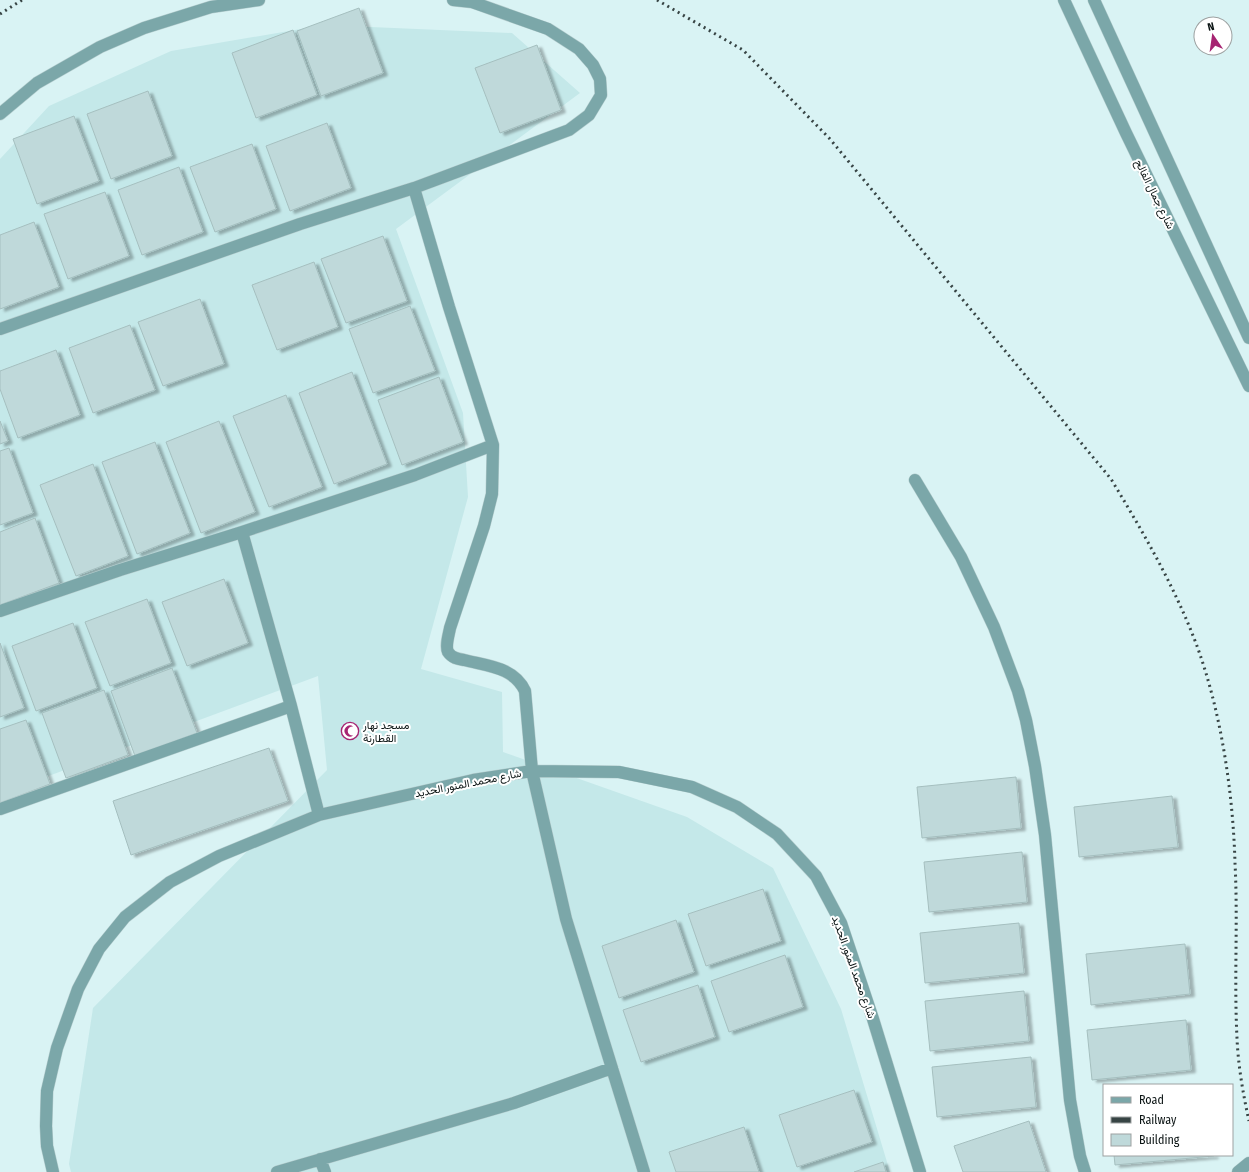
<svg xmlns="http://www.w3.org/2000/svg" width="1249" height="1172" font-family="'Fira Sans Condensed',Vazirmatn,sans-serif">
  <defs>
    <filter id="shadow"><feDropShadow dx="4.5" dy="2.5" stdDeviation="1" flood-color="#0004"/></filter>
  </defs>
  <rect width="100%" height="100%" fill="#d9f3f4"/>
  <path fill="#c4e8e9" d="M 324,25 L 512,33 L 580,93 L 396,229 L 463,413 L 468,497 L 421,669 L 502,692 L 503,752 L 687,817 L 773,868 L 841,1009 L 890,1172 L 71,1172 L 69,1164 L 93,1008 L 327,770 L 318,676 L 0,794 L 0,159 L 49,106 L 171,51 Z"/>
  <path fill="#bfd9da" stroke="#a5bfbf" filter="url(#shadow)" d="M 359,8 L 383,73 L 321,96 L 297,31 Z
    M 293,30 L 317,95 L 256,118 L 232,53 Z
    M 537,45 L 561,110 L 500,133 L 475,68 Z
    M 148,91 L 172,156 L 111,179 L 87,114 Z
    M 74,116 L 99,181 L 37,204 L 13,139 Z
    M 327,123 L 351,188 L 290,211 L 266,146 Z
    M 252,144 L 276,209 L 215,232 L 190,167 Z
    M 179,167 L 203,232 L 142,255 L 118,190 Z
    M 105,192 L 129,256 L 68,279 L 44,214 Z
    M 34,222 L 59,287 L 0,309 L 0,235 Z
    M 383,236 L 407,301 L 346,323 L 321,259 Z
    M 314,262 L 338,327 L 277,350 L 252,285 Z
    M 200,299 L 224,364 L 163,386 L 138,322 Z
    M 410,306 L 435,371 L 373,393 L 349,329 Z
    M 130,325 L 155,390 L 93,413 L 69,348 Z
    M 56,350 L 80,415 L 18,438 L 0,389 L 0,371 Z
    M 352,372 L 387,464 L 334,484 L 299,393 Z
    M 439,377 L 463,442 L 402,465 L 378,400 Z
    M 286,395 L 322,487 L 269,507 L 233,416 Z
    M 0,421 L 8,441 L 0,444 Z
    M 219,421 L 255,512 L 201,533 L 166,442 Z
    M 155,442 L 190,533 L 137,554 L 102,462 Z
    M 9,448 L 33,513 L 0,525 L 0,451 Z
    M 93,464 L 128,556 L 76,576 L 40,485 Z
    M 35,518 L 59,583 L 0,605 L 0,532 Z
    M 224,579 L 248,643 L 187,666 L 162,602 Z
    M 147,599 L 171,663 L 110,686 L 85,622 Z
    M 73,623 L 97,688 L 36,711 L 12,646 Z
    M 0,643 L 24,708 L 0,717 Z
    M 172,668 L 197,733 L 135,756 L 111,691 Z
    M 104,690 L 128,755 L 66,778 L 42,713 Z
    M 26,720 L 50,784 L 0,803 L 0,729 Z
    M 269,748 L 288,801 L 131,855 L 113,801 Z
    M 1016,777 L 1021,828 L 922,838 L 917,787 Z
    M 1172,796 L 1178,847 L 1079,857 L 1074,807 Z
    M 1022,852 L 1027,902 L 929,912 L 924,862 Z
    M 763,889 L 781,941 L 706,966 L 688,914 Z
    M 676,920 L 694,972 L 619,998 L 602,946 Z
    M 1019,923 L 1024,973 L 925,983 L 920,933 Z
    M 1185,944 L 1190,994 L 1091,1005 L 1086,954 Z
    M 785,955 L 803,1007 L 729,1032 L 711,981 Z
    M 698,985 L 715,1037 L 641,1062 L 623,1010 Z
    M 1024,991 L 1029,1041 L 930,1051 L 925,1001 Z
    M 1186,1020 L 1191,1070 L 1092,1080 L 1087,1030 Z
    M 1031,1057 L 1036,1107 L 937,1117 L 932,1067 Z
    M 854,1090 L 872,1142 L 797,1167 L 779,1115 Z
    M 1029,1121 L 1046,1172 L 963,1172 L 954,1146 Z
    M 744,1127 L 759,1172 L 676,1172 L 669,1152 Z
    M 1114,1155 L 1214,1155 L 1214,1156 L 1115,1165 Z
    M 883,1162 L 886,1172 L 854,1172 Z"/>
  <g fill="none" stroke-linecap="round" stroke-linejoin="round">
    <defs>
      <path id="minor" d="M 1064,0 L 1126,133 L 1249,386
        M 1094,0 L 1249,338
        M 0,114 L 37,83 L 100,47 L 144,28 L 211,7 L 259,0
        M 0,329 L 300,224 L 414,188 L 569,130 L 589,115 L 601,95 L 600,79 L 593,65 L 579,49 L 548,29 L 472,2 L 453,0
        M 493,445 L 492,494 L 484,526 L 450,628 C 449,634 445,646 448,652 C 452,658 458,659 464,660 C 487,666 514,667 525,691 L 532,771 L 566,919 L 644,1172
        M 915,480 L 961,557 L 994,627 L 1018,691 L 1026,720 L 1035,766 L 1045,835 L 1070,1100 L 1080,1156 L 1085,1172
        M 242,532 L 291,706 L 319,815
        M 0,611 L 120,570 L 242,532 L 415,475 L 493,445 L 449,307 L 414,188
        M 0,809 L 291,706
        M 320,1159 L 325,1172
        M 53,1172 L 47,1146 L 46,1126 L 47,1091 L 57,1048 L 78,989 L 99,949 L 125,917 L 170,882 L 219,856 L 319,815 L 473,780 L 532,771 L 619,772 L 692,787 L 737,807 L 777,834 L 816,876 L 841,923 L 873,1019 L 920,1172
        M 277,1172 L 514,1103 L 612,1068
        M 1238,1172 L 1249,1163"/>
    </defs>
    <use href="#minor" stroke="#b8cfd0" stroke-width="13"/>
    <use href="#minor" stroke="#7ba7a9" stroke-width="12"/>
    <path stroke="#374444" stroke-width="3" stroke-dasharray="2 4" stroke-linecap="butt" d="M 657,0 L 743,50 L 830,139 L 1111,479 C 1143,532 1175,587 1197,646 C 1221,712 1233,792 1235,863 C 1238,921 1234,980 1237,1038 C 1238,1064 1243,1094 1249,1121
      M 0,14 L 22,0"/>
  </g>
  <defs>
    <symbol id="mosque-ring" viewBox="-11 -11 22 22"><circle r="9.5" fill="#fff" stroke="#a62472" stroke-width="1.5"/><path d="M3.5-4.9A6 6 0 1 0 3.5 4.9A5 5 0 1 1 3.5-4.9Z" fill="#a62472"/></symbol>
  </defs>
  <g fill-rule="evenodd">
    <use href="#mosque-ring" x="340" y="721" width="20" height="20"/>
  </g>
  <g text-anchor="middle" stroke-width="4" stroke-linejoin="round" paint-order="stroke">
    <g font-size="11" fill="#0a1313" stroke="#fff">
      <text transform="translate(1155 194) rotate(64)" y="4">شارع جمال الفالح</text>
      <text transform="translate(468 783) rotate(-11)" y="4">شارع محمد المنور الحديد</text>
      <text transform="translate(854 967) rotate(70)" y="4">شارع محمد المنور الحديد</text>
    </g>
    <g font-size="11" fill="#0a1313" stroke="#fff" text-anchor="start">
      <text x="363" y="729">مسجد نهار<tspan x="363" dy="13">القطارنة</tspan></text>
    </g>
  </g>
  <rect x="1103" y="1084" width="130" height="72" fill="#ffffff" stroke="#9da1a1"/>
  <rect x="1111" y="1097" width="20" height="6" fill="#7ba7a9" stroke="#9da1a1"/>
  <text x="1139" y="1104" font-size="12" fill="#0a1313">Road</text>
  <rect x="1111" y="1117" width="20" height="6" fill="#374444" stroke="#9da1a1"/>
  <text x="1139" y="1124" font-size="12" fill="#0a1313">Railway</text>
  <rect x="1111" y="1134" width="20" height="12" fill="#bfd9da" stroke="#9da1a1"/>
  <text x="1139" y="1144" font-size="12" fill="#0a1313">Building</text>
  <g transform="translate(1213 36) rotate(347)"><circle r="19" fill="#ffffff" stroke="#9da1a1"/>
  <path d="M0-3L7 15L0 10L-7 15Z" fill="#a62472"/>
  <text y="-6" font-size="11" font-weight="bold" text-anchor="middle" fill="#0a1313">N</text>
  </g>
</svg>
